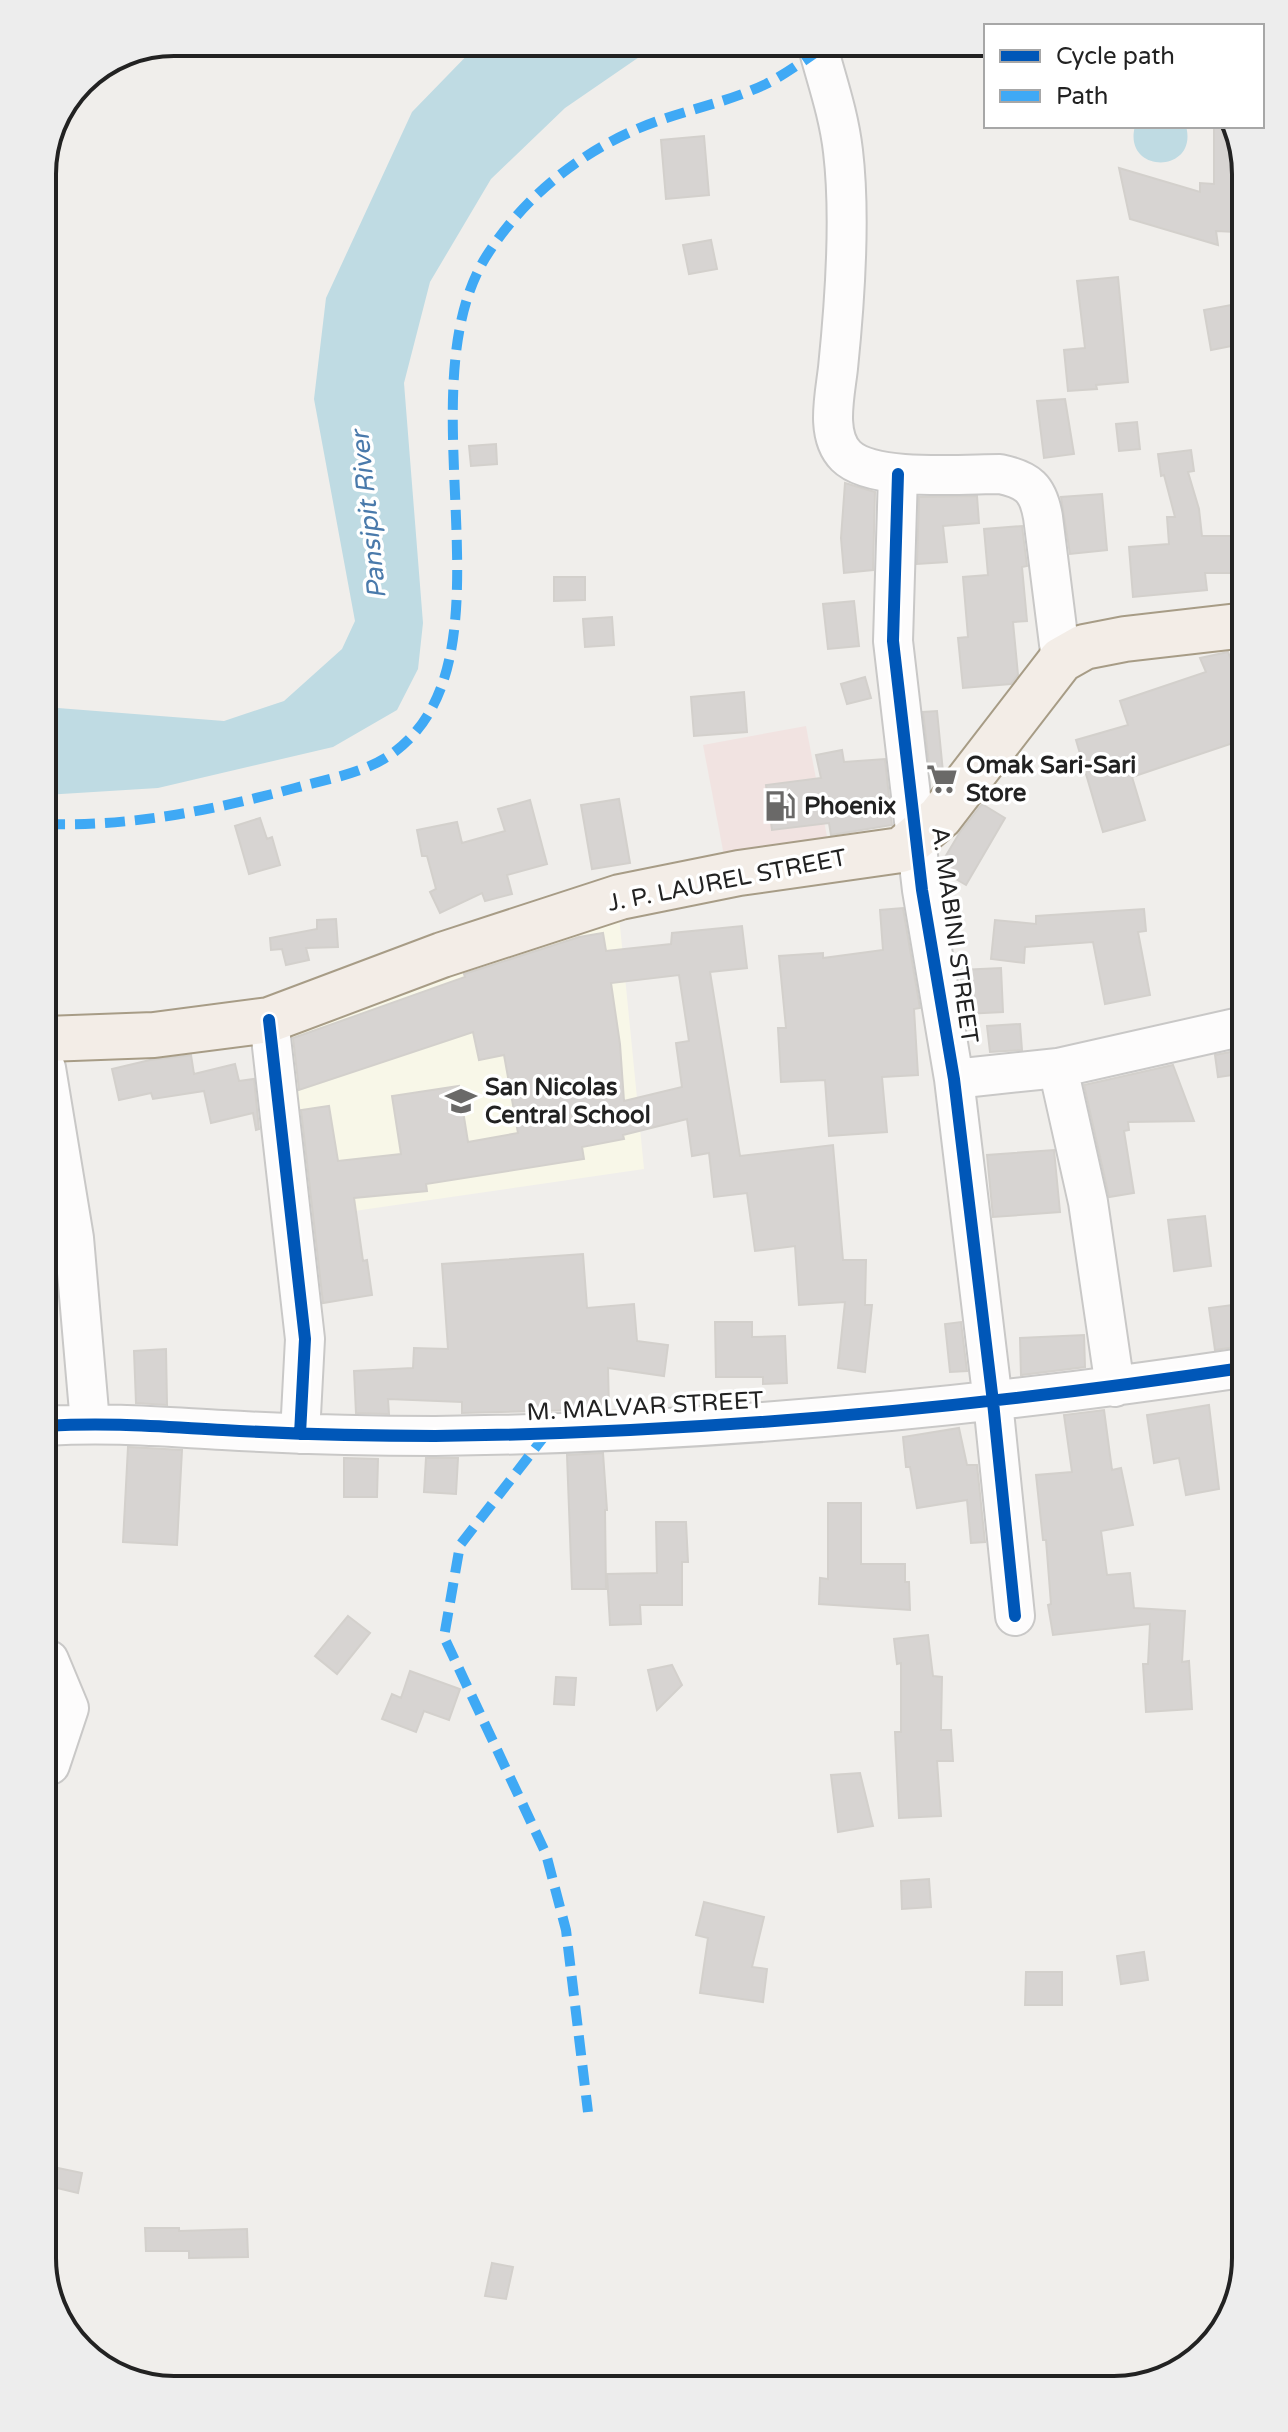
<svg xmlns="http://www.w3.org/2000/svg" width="1288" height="2432" font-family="'Varela Round',sans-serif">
  <rect width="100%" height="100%" fill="#f0eeeb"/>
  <path fill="#f1e3e1" d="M 806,726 L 828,842 L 725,861 L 703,745 Z"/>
  <path fill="#f8f7e8" d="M 618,906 L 644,1169 L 299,1219 L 276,1032 Z"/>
  <path fill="#bfdbe3" d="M 480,42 L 661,42 L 565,108 L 491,179 L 430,282 L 404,383 L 423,623 L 418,669 L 397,710 L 333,747 L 158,788 L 45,795 L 45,707 L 224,721 L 284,701 L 342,649 L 355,621 L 314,399 L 326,298 L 412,112 Z
    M 1135,126 L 1186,126 C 1199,175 1122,174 1135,126 Z"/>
  <path fill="#d7d4d2" stroke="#d3d0cc" stroke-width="2" fill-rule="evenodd" d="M 1214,126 L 1236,126 L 1236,232 L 1216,231 L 1218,245 L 1130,219 L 1119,168 L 1200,192 L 1200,183 L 1214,184 Z
    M 704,136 L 709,195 L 666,199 L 661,140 Z
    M 711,240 L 717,269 L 689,274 L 683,245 Z
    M 1118,277 L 1128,382 L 1096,385 L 1097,389 L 1068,391 L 1064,350 L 1085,348 L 1077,281 Z
    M 1237,304 L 1237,345 L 1211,350 L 1204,310 Z
    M 1065,399 L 1074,454 L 1044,458 L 1037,401 Z
    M 1137,422 L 1140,449 L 1119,451 L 1116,424 Z
    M 496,444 L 497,464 L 471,466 L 469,446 Z
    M 1191,450 L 1194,471 L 1188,472 L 1199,509 L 1202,536 L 1238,536 L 1238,573 L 1205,573 L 1207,590 L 1133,597 L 1129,547 L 1169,544 L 1167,517 L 1175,517 L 1164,475 L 1161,476 L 1158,454 Z
    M 845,483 L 875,492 L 873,570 L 844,573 L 841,538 Z
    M 1102,494 L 1107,550 L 1070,554 L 1061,497 Z
    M 977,496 L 979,523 L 943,526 L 947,562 L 917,564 L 919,497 Z
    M 1022,526 L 1027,566 L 1022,567 L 1027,621 L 1013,622 L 1018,675 L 1011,684 L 963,688 L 958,638 L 968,637 L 963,577 L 988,575 L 984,529 Z
    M 554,577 L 585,577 L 585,600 L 554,601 Z
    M 854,601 L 859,646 L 828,649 L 823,604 Z
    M 612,617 L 614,645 L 585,647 L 583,619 Z
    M 1228,652 L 1238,676 L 1239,741 L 1132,777 L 1145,820 L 1103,832 L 1076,740 L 1128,725 L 1120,701 L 1206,672 L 1200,658 Z
    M 865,677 L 871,698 L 847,704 L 841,684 Z
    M 744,692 L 747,732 L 694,736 L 691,697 Z
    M 937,711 L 943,772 L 930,773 L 923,712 Z
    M 842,750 L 844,762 L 885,759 L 892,825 L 831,835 L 829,823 L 772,830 L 766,785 L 821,778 L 816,755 Z
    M 619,799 L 630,863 L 592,869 L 581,805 Z
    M 530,800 L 547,864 L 507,875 L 512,894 L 485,901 L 482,893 L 440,913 L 430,892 L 436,889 L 427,856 L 422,856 L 417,830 L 457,822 L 462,843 L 505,831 L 498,809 Z
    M 982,804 L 1005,818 L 966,885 L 942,871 L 941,864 L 960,832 Z
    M 260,818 L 267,839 L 272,837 L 280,865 L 249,874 L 235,826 Z
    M 903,908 L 920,1008 L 914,1009 L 918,1075 L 882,1077 L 887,1132 L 829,1136 L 825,1080 L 781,1082 L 778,1028 L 786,1028 L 779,956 L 823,953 L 823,958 L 883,950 L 880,910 Z
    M 1144,909 L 1146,931 L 1138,932 L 1150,995 L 1105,1004 L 1093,942 L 1025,947 L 1024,963 L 991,959 L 995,920 L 1036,924 L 1036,916 Z
    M 336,919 L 338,947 L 306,948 L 309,960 L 286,965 L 282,949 L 271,950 L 270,938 L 317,929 L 317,920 Z
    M 742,926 L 747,968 L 710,972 L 740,1156 L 833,1145 L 843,1260 L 866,1260 L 865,1305 L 872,1305 L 865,1372 L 838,1368 L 845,1302 L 799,1305 L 795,1246 L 755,1251 L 747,1193 L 714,1197 L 709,1153 L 692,1156 L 687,1119 L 623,1135 L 624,1139 L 582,1147 L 584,1159 L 426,1184 L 427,1191 L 354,1198 L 363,1261 L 367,1260 L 372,1295 L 323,1303 L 301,1110 L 329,1106 L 338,1161 L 401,1154 L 392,1096 L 459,1086 L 468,1142 L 518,1133 L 504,1055 L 479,1060 L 473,1032 L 299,1090 L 293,1038 L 465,977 L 464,974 L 579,937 L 603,933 L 606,951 L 671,944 L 672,933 ZM 679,975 L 689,1041 L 676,1043 L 682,1087 L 624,1101 L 620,1044 L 611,983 Z
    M 1001,968 L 1003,1012 L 965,1014 L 960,970 Z
    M 1020,1024 L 1022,1050 L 990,1052 L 987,1026 Z
    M 1240,1050 L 1240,1074 L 1218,1077 L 1215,1055 Z
    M 191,1055 L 194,1074 L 235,1064 L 239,1081 L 254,1079 L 259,1129 L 256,1130 L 253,1113 L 211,1123 L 204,1091 L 153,1099 L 151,1093 L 119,1100 L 112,1069 L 150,1060 Z
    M 1173,1065 L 1194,1121 L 1128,1122 L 1129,1130 L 1124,1131 L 1134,1193 L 1109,1197 L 1084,1085 Z
    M 1054,1150 L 1060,1212 L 993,1217 L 987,1155 Z
    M 1205,1216 L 1211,1266 L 1174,1271 L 1168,1220 Z
    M 583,1254 L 587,1308 L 634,1304 L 637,1341 L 668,1345 L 664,1376 L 608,1368 L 609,1409 L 462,1413 L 462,1402 L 388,1399 L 389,1414 L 356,1413 L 354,1371 L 413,1368 L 414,1348 L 448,1349 L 442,1264 Z
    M 1241,1304 L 1242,1346 L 1215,1350 L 1209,1308 Z
    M 715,1322 L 752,1322 L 752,1337 L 785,1336 L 787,1383 L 763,1384 L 763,1377 L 716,1377 Z
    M 961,1322 L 967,1371 L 950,1372 L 945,1324 Z
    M 1084,1335 L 1085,1367 L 1021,1375 L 1020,1338 Z
    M 166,1349 L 167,1405 L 136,1403 L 134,1351 Z
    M 1209,1405 L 1219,1489 L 1186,1495 L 1179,1458 L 1154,1463 L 1147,1415 Z
    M 1104,1410 L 1112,1470 L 1121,1468 L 1133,1525 L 1101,1531 L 1107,1575 L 1130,1573 L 1134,1608 L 1185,1611 L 1182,1662 L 1189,1661 L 1192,1709 L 1146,1712 L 1143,1664 L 1148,1664 L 1150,1624 L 1053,1635 L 1048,1605 L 1051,1604 L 1046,1540 L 1043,1540 L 1036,1475 L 1072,1472 L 1064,1415 Z
    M 959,1428 L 967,1465 L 977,1465 L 985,1542 L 971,1543 L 967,1500 L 917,1508 L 910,1467 L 906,1467 L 903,1437 Z
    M 128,1447 L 182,1450 L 177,1545 L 123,1542 Z
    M 603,1453 L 607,1510 L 605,1510 L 606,1589 L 572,1589 L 567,1455 Z
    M 344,1458 L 378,1459 L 377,1497 L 344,1497 Z
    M 426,1458 L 458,1458 L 456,1494 L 424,1492 Z
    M 828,1503 L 861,1503 L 861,1564 L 905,1564 L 905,1582 L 909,1582 L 910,1610 L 819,1604 L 820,1578 L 828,1579 Z
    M 656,1522 L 686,1522 L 688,1562 L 682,1562 L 682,1605 L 640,1605 L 641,1624 L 610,1625 L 607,1574 L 657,1573 Z
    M 348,1616 L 370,1633 L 337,1674 L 315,1656 Z
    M 928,1635 L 933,1676 L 942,1677 L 941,1730 L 951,1730 L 953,1761 L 937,1761 L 941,1816 L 899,1818 L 895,1732 L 901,1732 L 901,1663 L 897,1664 L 894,1639 Z
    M 672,1665 L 682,1685 L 657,1710 L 648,1670 Z
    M 410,1671 L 460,1689 L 449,1720 L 424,1711 L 416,1732 L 382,1719 L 392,1694 L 401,1698 Z
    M 556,1677 L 576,1678 L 574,1705 L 554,1704 Z
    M 860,1773 L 873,1826 L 838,1832 L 831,1775 Z
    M 929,1879 L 931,1907 L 902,1909 L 901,1881 Z
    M 704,1902 L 764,1917 L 752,1967 L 767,1969 L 763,2002 L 700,1993 L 708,1938 L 696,1935 Z
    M 1144,1952 L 1148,1980 L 1121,1984 L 1117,1956 Z
    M 1026,1972 L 1062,1972 L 1062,2005 L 1025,2005 Z
    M 58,2168 L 82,2173 L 78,2193 L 53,2187 Z
    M 145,2228 L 179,2228 L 179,2231 L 247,2229 L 248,2257 L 189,2258 L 189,2251 L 146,2251 Z
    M 492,2263 L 513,2267 L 506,2299 L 485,2296 Z"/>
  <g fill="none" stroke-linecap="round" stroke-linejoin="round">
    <defs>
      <path id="minor" d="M 819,51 C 828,84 839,116 843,151 C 851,218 845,300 838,368 C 835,395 825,435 846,456 C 872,482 963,474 1000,474 C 1028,480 1038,488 1043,517 L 1061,660
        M 898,474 L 893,641 L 922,890 L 954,1079 L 993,1402 L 1015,1616
        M 269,1020 L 305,1339 L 300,1434
        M 46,1068 L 74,1238 L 90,1423
        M 1058,1068 L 1088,1202 L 1115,1387
        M 954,1079 L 1058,1068 L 1240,1027
        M 48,1426 C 107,1422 165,1427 223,1430 C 294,1434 364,1436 435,1436 C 705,1433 974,1408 1242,1368
        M 49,1660 L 69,1708 L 50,1765"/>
      <path id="major" d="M 46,1039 L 154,1035 L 269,1020 L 442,955 L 620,897 L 739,873 L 901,850 L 940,817 L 1061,660 L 1084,647 L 1125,639 L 1238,626"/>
    </defs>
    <use href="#minor" stroke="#c9c8c7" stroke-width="42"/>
    <use href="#major" stroke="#a79c86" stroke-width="48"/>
    <use href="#minor" stroke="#fdfcfc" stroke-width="38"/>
    <use href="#major" stroke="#f3ede7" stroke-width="44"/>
    <path stroke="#3fa9f5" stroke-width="10" stroke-dasharray="20 10" stroke-linecap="butt" d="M 45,824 C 131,827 213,810 295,788 C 327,779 366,773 393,753 C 524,657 398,389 489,252 C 525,197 577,155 637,129 C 679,111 724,104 766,84 C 788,73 810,56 831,42
      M 547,1433 L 460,1545 L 444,1637 L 546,1854 L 566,1930 L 588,2112"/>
    <defs>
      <path id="cycleway" d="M 898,474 L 893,641 L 922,890 L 954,1079 L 993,1402 L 1015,1616
        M 269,1020 L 305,1339 L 300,1434
        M 48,1426 C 107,1422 165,1427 223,1430 C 294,1434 364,1436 435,1436 C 705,1433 974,1408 1242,1368"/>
    </defs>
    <use href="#cycleway" stroke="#fff" stroke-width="17"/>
    <use href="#cycleway" stroke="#0057b8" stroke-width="12"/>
  </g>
  <defs>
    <symbol id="supermarket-bare" viewBox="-9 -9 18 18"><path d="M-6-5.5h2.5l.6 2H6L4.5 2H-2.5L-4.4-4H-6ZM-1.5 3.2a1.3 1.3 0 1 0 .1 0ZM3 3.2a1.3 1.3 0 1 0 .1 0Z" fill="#6a6968" stroke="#fff" stroke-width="2.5" paint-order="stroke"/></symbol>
    <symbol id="fuel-bare" viewBox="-9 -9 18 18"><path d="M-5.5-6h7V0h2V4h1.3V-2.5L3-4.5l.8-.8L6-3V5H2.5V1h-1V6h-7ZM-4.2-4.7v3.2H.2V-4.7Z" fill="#6a6968" stroke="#fff" stroke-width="2.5" paint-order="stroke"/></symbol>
    <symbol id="school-bare" viewBox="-9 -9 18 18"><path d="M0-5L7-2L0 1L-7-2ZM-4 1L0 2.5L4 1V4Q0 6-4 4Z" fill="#6a6968" stroke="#fff" stroke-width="2.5" paint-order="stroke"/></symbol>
  </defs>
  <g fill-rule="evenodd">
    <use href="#supermarket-bare" x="920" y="757" width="44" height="44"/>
    <use href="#fuel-bare" x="758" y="784" width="44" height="44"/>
    <use href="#school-bare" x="439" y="1079" width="44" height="44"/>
  </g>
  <g text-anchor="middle" stroke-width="7" stroke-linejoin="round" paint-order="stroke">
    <g font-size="24" font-weight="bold" fill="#222" stroke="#fff" text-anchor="start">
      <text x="966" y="773">Omak Sari-Sari<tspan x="966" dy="28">Store</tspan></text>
      <text x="804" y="814">Phoenix</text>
      <text x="485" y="1095">San Nicolas<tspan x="485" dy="28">Central School</tspan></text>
    </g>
    <g font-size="24" fill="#222" stroke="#fff">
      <text transform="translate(727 880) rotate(-11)" y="8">J. P. LAUREL STREET</text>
      <text transform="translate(955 935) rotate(82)" y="8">A. MABINI STREET</text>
      <text transform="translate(645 1406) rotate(-3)" y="8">M. MALVAR STREET</text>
    </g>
    <g font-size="26" font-style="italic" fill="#4a7aab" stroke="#fff">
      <text transform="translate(368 515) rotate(-96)" y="9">Pansipit River</text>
    </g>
  </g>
  <path d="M0 0H1288V2432H0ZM174 56H1114A118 118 0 0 1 1232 174V2258A118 118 0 0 1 1114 2376H174A118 118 0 0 1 56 2258V174A118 118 0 0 1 174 56Z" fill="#ededed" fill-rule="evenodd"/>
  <path fill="none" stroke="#222" stroke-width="4" d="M174 56H1114A118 118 0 0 1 1232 174V2258A118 118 0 0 1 1114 2376H174A118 118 0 0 1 56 2258V174A118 118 0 0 1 174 56Z"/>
  <rect x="984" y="24" width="280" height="104" fill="#ffffff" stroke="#a7a7a7" stroke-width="2"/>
  <rect x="1000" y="50" width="40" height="12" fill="#0057b8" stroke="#a7a7a7" stroke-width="2"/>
  <text x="1056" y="64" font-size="24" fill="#222222">Cycle path</text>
  <rect x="1000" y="90" width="40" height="12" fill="#3fa9f5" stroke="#a7a7a7" stroke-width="2"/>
  <text x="1056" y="104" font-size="24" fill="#222222">Path</text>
</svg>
